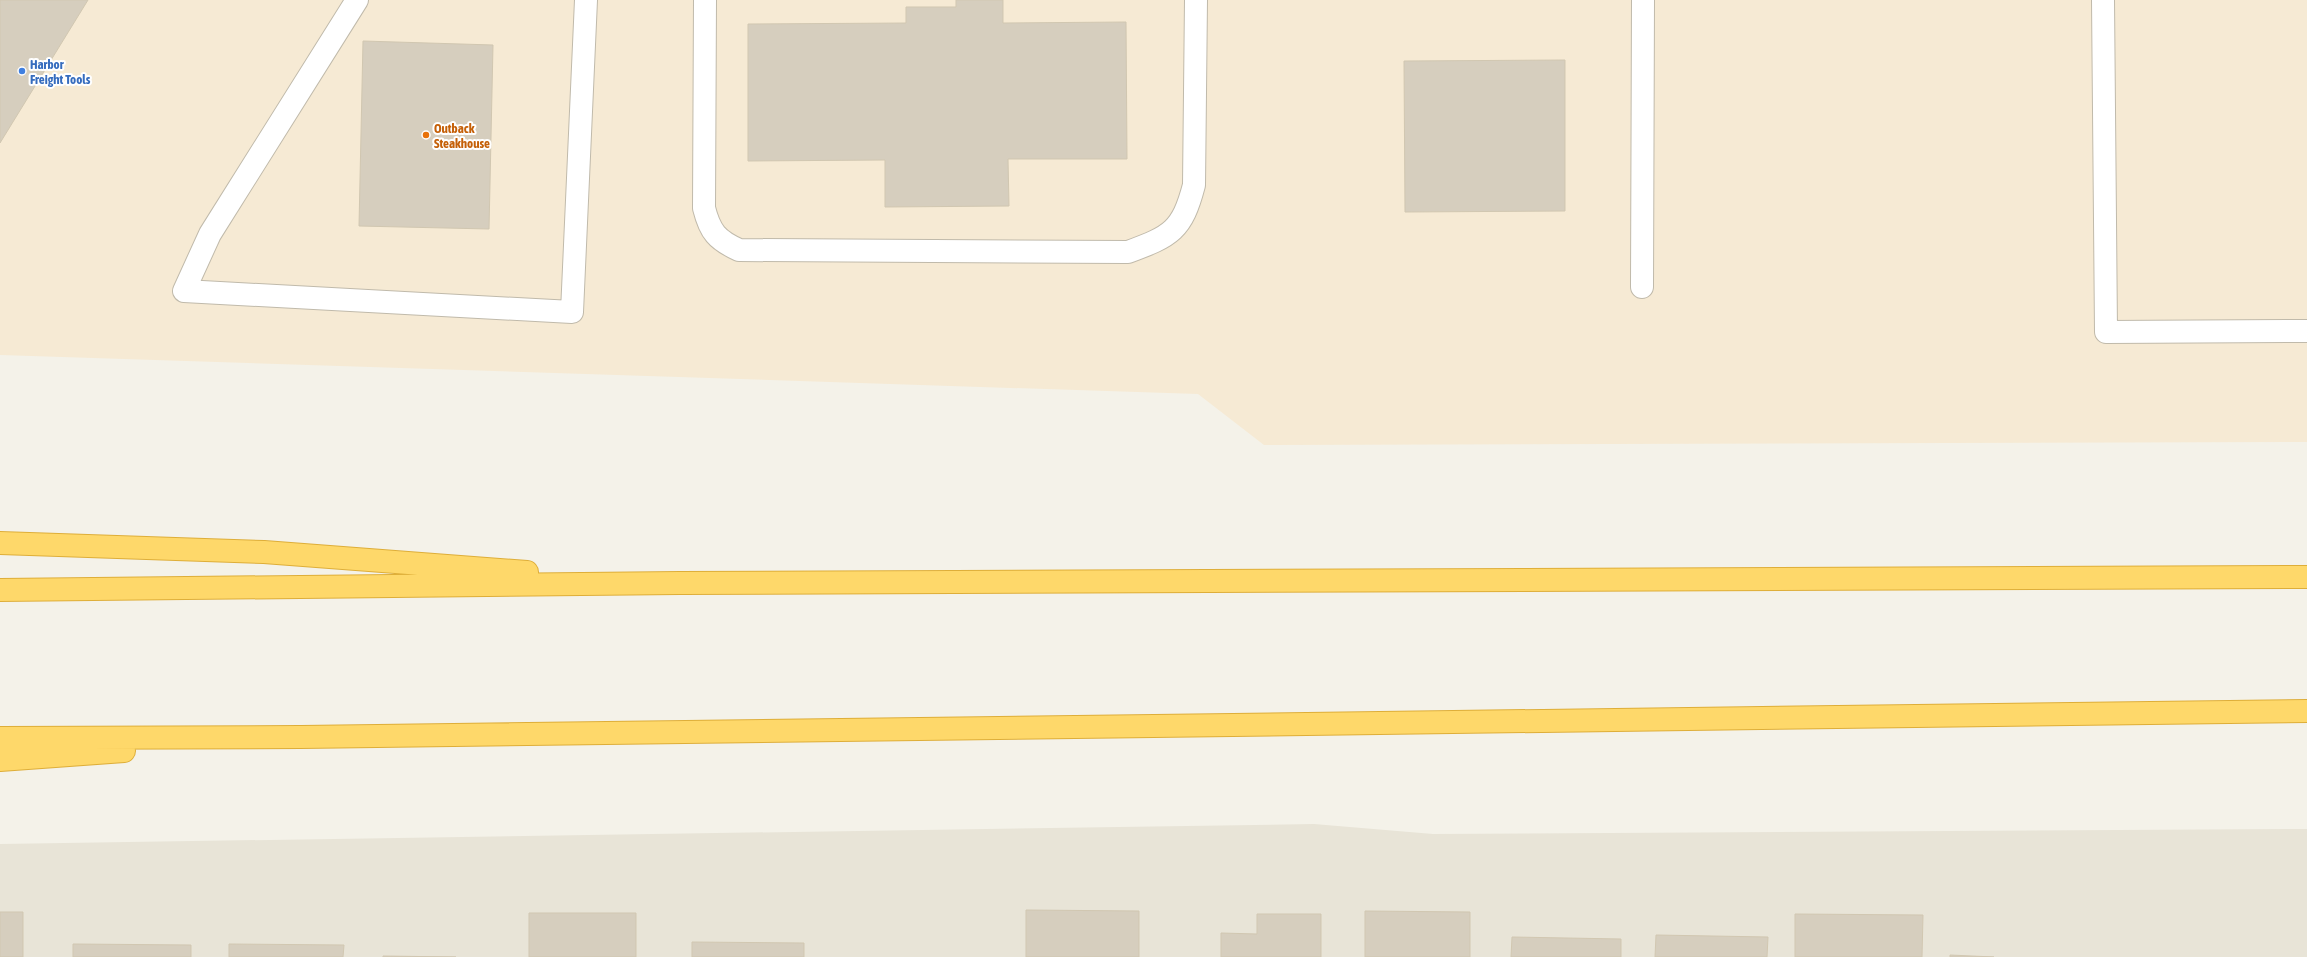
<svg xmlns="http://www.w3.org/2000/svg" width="2307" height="957" font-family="'Asap Condensed',sans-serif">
  <rect width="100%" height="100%" fill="#f4f2e9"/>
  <path fill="#e8e4d7" d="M 1314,824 L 1433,834 L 2307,829 L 2307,957 L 0,957 L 0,844 Z"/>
  <path fill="#f6ead4" d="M 0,0 L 2307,0 L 2307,442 L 1264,445 L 1198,394 L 0,355 Z"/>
  <path fill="#d6cebe" stroke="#d1c7b1" d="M 0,0 L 88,0 L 0,143 Z
    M 956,0 L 1003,0 L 1003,23 L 1126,22 L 1127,159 L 1008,159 L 1009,206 L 885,207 L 885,160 L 748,161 L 748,24 L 906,23 L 906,7 L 956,7 Z
    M 363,41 L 493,45 L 489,229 L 359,226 Z
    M 1565,60 L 1565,211 L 1405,212 L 1404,61 Z
    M 1026,910 L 1139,911 L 1139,957 L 1026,957 Z
    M 1365,911 L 1470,912 L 1470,957 L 1365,957 Z
    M 0,912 L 23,912 L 23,957 L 0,957 Z
    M 529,913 L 636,913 L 636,957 L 529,957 Z
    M 1257,914 L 1321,914 L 1321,957 L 1221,957 L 1221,933 L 1257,934 Z
    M 1795,914 L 1923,915 L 1922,957 L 1795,957 Z
    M 1656,935 L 1768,937 L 1767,957 L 1655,957 Z
    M 1512,937 L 1621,939 L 1621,957 L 1511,957 Z
    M 692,942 L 804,943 L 804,957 L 692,957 Z
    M 73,944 L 191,945 L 191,957 L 73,957 Z
    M 229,944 L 344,945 L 343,957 L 229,957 Z
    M 1950,955 L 1994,957 L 1950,957 Z
    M 383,956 L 456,957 L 383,957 Z"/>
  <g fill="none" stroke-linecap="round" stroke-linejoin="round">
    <defs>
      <path id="lane" d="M 357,0 L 210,234 L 184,291 L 572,312 L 586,0
        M 705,0 L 704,208 C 710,232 717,240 739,250 L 1128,252 C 1171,236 1182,231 1194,185 L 1196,0
        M 2103,0 L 2106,332 L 2307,331
        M 1642,287 L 1643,0"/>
      <path id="highway" d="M 0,543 L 264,552 L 527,572
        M 0,590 L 680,583 L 2307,577
        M 0,738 L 301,737 L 2307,711
        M 0,760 L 124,751"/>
    </defs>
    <use href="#lane" stroke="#c0baab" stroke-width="24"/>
    <use href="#highway" stroke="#deae39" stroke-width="24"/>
    <use href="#lane" stroke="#fff" stroke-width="22"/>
    <use href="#highway" stroke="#fed86a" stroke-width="22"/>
  </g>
  <circle fill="#3f7fe0" stroke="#fff" stroke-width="1.5" cx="22" cy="71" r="4"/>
  <circle fill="#e8710a" stroke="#fff" stroke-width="1.5" cx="426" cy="135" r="4"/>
  <g text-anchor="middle" stroke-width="4" stroke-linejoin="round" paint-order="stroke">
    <g font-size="13" font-weight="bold" fill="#366cbe" stroke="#fff" text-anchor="start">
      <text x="30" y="69">Harbor<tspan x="30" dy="15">Freight Tools</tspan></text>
    </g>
    <g font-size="13" font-weight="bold" fill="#c56008" stroke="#fff" text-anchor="start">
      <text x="434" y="133">Outback<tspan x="434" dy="15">Steakhouse</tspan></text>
    </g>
  </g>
</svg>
